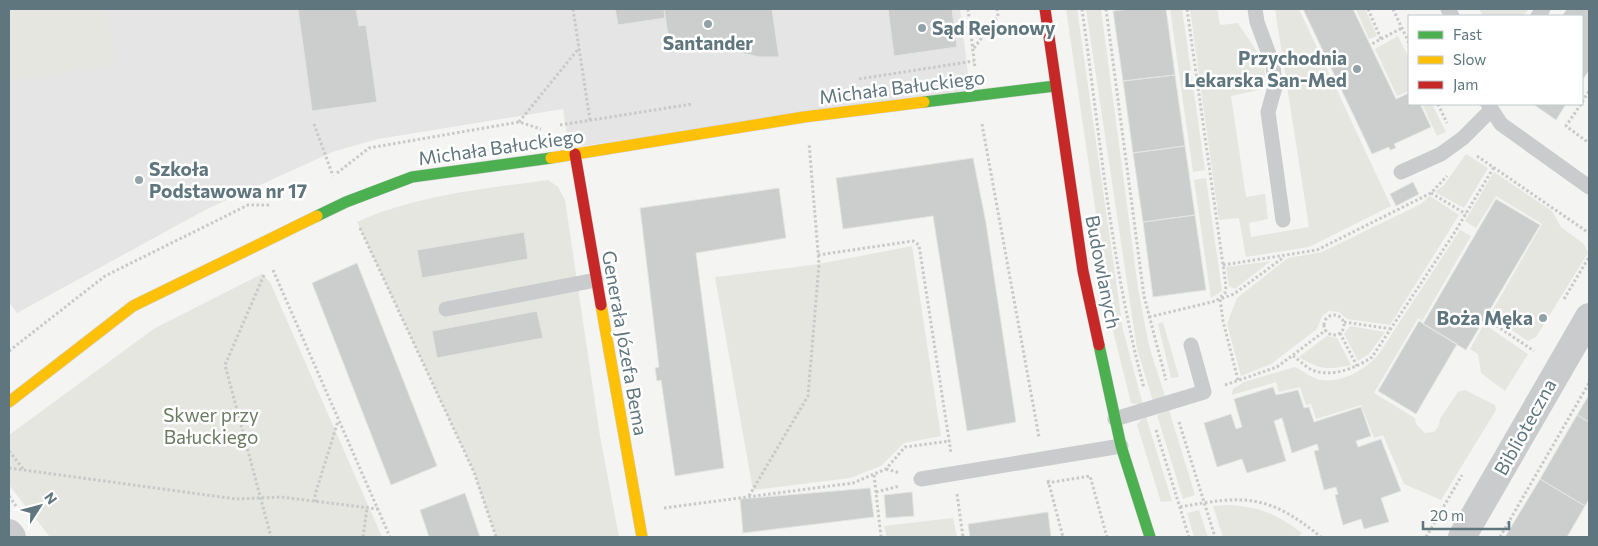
<svg xmlns="http://www.w3.org/2000/svg" width="1598" height="546" font-family="Commissioner,sans-serif">
  <rect width="100%" height="100%" fill="#f4f4f2"/>
  <path fill="#e4e5e4" d="M 9,9 L 960,9 L 970,90 L 569,148 L 563,109 L 378,139 L 335,151 L 205,210 L 17,313 L 9,302 Z"/>
  <path fill="#e4e6df" d="M 9,9 L 107,9 L 116,63 L 9,81 Z
    M 1066,9 L 1077,9 L 1123,330 L 1143,405 L 1131,403 L 1113,330 Z
    M 1086,9 L 1101,9 L 1138,288 L 1149,346 L 1165,396 L 1153,401 L 1137,349 Z
    M 1170,9 L 1182,9 L 1205,170 L 1193,172 Z
    M 1190,9 L 1217,9 L 1220,25 L 1238,23 C 1249,41 1273,67 1263,89 L 1231,96 L 1246,197 L 1265,194 L 1268,219 L 1249,223 L 1251,237 L 1309,227 L 1275,9 L 1299,9 L 1391,206 L 1309,247 L 1246,257 L 1239,218 L 1219,220 Z
    M 1356,9 L 1365,9 L 1377,36 L 1369,39 Z
    M 1479,9 L 1529,9 L 1523,16 L 1483,16 Z
    M 1398,36 L 1409,58 L 1409,91 L 1397,96 L 1375,49 Z
    M 1422,104 L 1432,104 L 1446,132 L 1437,136 Z
    M 1466,154 L 1488,168 L 1464,208 L 1435,192 L 1444,185 Z
    M 1494,172 L 1552,211 L 1561,227 L 1584,244 L 1588,253 L 1536,337 L 1528,341 L 1490,315 L 1542,224 L 1496,196 L 1476,228 L 1465,221 Z
    M 1206,178 L 1222,291 L 1211,298 L 1194,180 Z
    M 548,180 L 558,187 L 565,200 L 600,436 L 619,537 L 496,537 L 474,472 L 357,222 C 417,195 483,189 548,180 Z
    M 1430,196 L 1459,215 L 1390,325 L 1347,319 L 1339,312 L 1329,311 L 1322,316 L 1317,329 L 1271,364 L 1241,376 L 1227,324 L 1237,298 L 1288,258 L 1322,252 L 1421,204 Z
    M 1460,230 L 1471,236 L 1422,321 L 1418,318 L 1374,393 L 1415,418 L 1416,424 L 1425,433 L 1434,432 L 1439,426 L 1440,419 L 1458,392 L 1465,390 L 1495,405 L 1496,410 L 1441,500 L 1404,484 L 1383,435 L 1374,438 L 1361,405 L 1316,419 L 1311,404 L 1306,405 L 1300,387 L 1279,392 L 1276,382 L 1232,395 L 1233,389 L 1244,382 L 1295,367 C 1303,371 1313,379 1321,380 C 1343,383 1364,370 1378,355 Z
    M 912,246 L 941,436 L 904,443 L 881,466 L 850,478 L 753,490 L 715,277 L 819,264 Z
    M 1271,261 L 1235,289 L 1229,286 L 1226,267 Z
    M 262,274 L 270,282 L 382,537 L 50,537 L 9,485 L 9,435 L 155,328 Z
    M 1163,322 L 1179,377 L 1171,378 L 1158,324 Z
    M 1484,324 L 1528,354 L 1505,391 L 1481,373 L 1478,354 L 1470,349 Z
    M 1350,326 L 1385,332 L 1369,354 L 1358,361 L 1344,334 Z
    M 1327,336 L 1337,338 L 1351,365 C 1328,370 1320,370 1299,357 Z
    M 1169,410 L 1195,495 L 1183,499 L 1157,415 Z
    M 1146,417 L 1172,501 L 1161,502 L 1137,425 L 1141,420 Z
    M 1229,505 C 1261,507 1276,514 1302,533 L 1298,537 L 1223,537 L 1213,506 Z
    M 1199,510 L 1208,537 L 1194,537 L 1187,513 Z
    M 953,518 L 957,537 L 887,537 L 884,526 Z"/>
  <path fill="#cccece" stroke="#e4e4e2" d="M 298,9 L 356,9 L 359,26 L 366,25 L 377,102 L 312,111 Z
    M 615,9 L 664,9 L 665,18 L 618,25 Z
    M 664,9 L 772,9 L 779,57 L 759,57 L 742,53 L 721,41 L 696,44 L 669,41 Z
    M 888,9 L 952,9 L 957,47 L 894,56 Z
    M 1129,9 L 1166,9 L 1175,75 L 1123,81 L 1113,11 Z
    M 1303,9 L 1353,9 L 1396,99 L 1409,93 L 1409,104 L 1420,104 L 1431,127 L 1394,144 L 1396,148 L 1390,150 L 1389,147 L 1372,154 Z
    M 1567,9 L 1589,9 L 1589,70 L 1582,81 L 1582,16 L 1562,16 Z
    M 1175,75 L 1185,146 L 1133,153 L 1123,81 Z
    M 1533,104 L 1566,104 L 1556,120 Z
    M 1185,146 L 1195,215 L 1143,222 L 1133,153 Z
    M 973,158 L 986,223 L 1016,422 L 967,431 L 933,216 L 843,229 L 836,178 Z
    M 1413,182 L 1419,194 L 1396,206 L 1390,194 Z
    M 779,188 L 786,238 L 696,253 L 724,468 L 675,476 L 661,380 L 657,381 L 655,368 L 659,367 L 640,208 Z
    M 1496,199 L 1540,225 L 1466,350 L 1423,324 Z
    M 1195,215 L 1206,290 L 1153,297 L 1143,222 Z
    M 524,232 L 528,259 L 422,278 L 417,250 Z
    M 357,263 L 437,466 L 391,485 L 312,283 Z
    M 537,311 L 543,338 L 437,358 L 432,331 Z
    M 1419,321 L 1457,344 L 1416,414 L 1378,391 Z
    M 1273,387 L 1276,395 L 1298,390 L 1304,408 L 1309,407 L 1314,422 L 1361,407 L 1371,436 L 1356,441 L 1358,447 L 1381,439 L 1401,491 L 1381,498 L 1389,522 L 1364,529 L 1361,519 L 1343,525 L 1335,495 L 1338,494 L 1336,487 L 1324,490 L 1314,451 L 1319,450 L 1317,444 L 1292,453 L 1282,418 L 1274,421 L 1286,461 L 1247,473 L 1242,459 L 1217,467 L 1204,423 L 1231,414 L 1236,429 L 1242,427 L 1234,399 Z
    M 1589,395 L 1589,422 L 1577,415 Z
    M 1577,415 L 1589,422 L 1589,499 L 1585,506 L 1540,479 Z
    M 1540,479 L 1585,506 L 1567,537 L 1505,537 Z
    M 870,488 L 874,517 L 743,533 L 740,499 Z
    M 912,492 L 914,516 L 886,518 L 884,495 Z
    M 465,493 L 480,537 L 429,537 L 420,510 Z
    M 1048,512 L 1051,537 L 970,537 L 968,524 Z"/>
  <g fill="none" stroke-linecap="round" stroke-linejoin="round">
    <defs>
      <path id="fast" d="M 924,102 L 1055,86
        M 317,216 L 346,202 L 412,177 L 551,158
        M 1099,345 L 1121,446 L 1150,537"/>
      <path id="slow" d="M 551,158 L 804,117 L 924,102
        M 601,305 L 642,537
        M 9,402 L 133,306 L 317,216"/>
      <path id="jam" d="M 1045,9 L 1083,271 L 1099,345
        M 575,154 L 601,305"/>
    </defs>
    <use href="#fast" stroke="#d1d2d2" stroke-width="12"/>
    <use href="#slow" stroke="#d1d2d2" stroke-width="12"/>
    <use href="#jam" stroke="#d1d2d2" stroke-width="12"/>
    <path stroke="#c8c9c9" stroke-width="3" stroke-dasharray="2.5 2.5" stroke-linecap="butt" d="M 573,9 L 590,120
      M 968,9 L 975,68
      M 1082,9 C 1100,135 1111,265 1144,388
      M 1106,9 L 1144,296 L 1166,380
      M 1368,9 L 1381,39 L 1370,45
      M 1393,9 L 1409,43
      M 1381,39 L 1402,28
      M 974,48 L 998,16 L 997,9
      M 859,79 L 974,61
      M 1582,102 L 1589,91
      M 1438,104 L 1447,123
      M 1581,104 L 1566,126 L 1589,143
      M 519,122 L 579,48
      M 314,124 L 333,176
      M 982,124 L 1039,437
      M 560,125 L 692,104
      M 1477,156 L 1589,233
      M 337,173 L 369,148 L 519,122 L 541,129
      M 1431,193 L 1466,214
      M 360,228 L 474,472 L 496,537
      M 818,255 L 913,241 L 919,245 L 951,453
      M 1223,265 L 1317,250 L 1431,193 L 1447,176
      M 273,270 L 390,537
      M 264,275 L 225,365 L 271,537
      M 1564,299 L 1589,257
      M1324 325a10 10 0 1 1 20 0a10 10 0 1 1-20 0Z
      M 1149,317 L 1216,301 L 1225,293 L 1226,286 L 1187,9
      M 1488,320 L 1534,351
      M 1344,322 L 1392,329
      M 1340,333 L 1357,366
      M 9,351 L 105,276 L 248,205 L 271,205
      M 1293,356 C 1299,360 1306,367 1312,370 C 1332,378 1356,368 1372,357 L 1453,235 L 1494,167
      M 1238,380 L 1223,321 L 1220,299 L 1234,294 L 1284,257
      M 1225,385 L 1277,367 L 1326,330
      M 1179,422 L 1215,537
      M 1156,430 L 1189,537
      M 9,451 L 24,470
      M 9,468 L 236,499 L 281,497 L 378,509
      M 886,469 L 900,473
      M 874,475 L 881,537
      M 1048,480 L 1063,537
      M 1047,483 L 1090,476 L 1107,537
      M 876,492 L 900,486
      M 957,494 L 963,537
      M 9,496 L 16,506
      M 749,496 L 808,396 L 819,264 L 809,143
      M 316,502 L 315,495 L 338,421
      M 1180,507 C 1245,495 1268,494 1321,537
      M 664,508 L 853,483 L 886,469 L 905,447 L 950,441
      M 363,537 L 367,508
      M 1426,537 L 1462,475
      M 1500,537 L 1589,383
      M 1589,537 L 1589,536"/>
    <path stroke="#cacbcc" stroke-width="15" d="M 1255,9 L 1257,22 L 1273,65 L 1275,87 L 1268,112 L 1283,220
      M 1448,9 L 1452,16
      M 1538,16 L 1543,9
      M 1488,104 L 1501,124 L 1589,187
      M 1401,172 L 1441,154 L 1463,138 L 1490,111
      M 446,309 L 596,280
      M 1115,419 L 1204,392 L 1191,345
      M 921,479 L 1121,446"/>
    <path stroke="#cacbcc" stroke-width="28" d="M 9,533 L 12,537
      M 1462,537 L 1589,317"/>
    <use href="#fast" stroke="#4caf50" stroke-width="11"/>
    <use href="#slow" stroke="#ffc107" stroke-width="11"/>
    <use href="#jam" stroke="#c62828" stroke-width="11"/>
  </g>
  <g fill="#93a2a7" stroke="#fff" stroke-width="2">
    <circle cx="708" cy="24" r="5"/>
    <circle cx="922" cy="28" r="5"/>
    <circle cx="1357" cy="69" r="5"/>
    <circle cx="139" cy="180" r="5"/>
    <circle cx="1543" cy="318" r="5"/>
  </g>
  <g text-anchor="middle" stroke-width="5" stroke-linejoin="round" paint-order="stroke">
    <g font-size="19" font-weight="bold" fill="#5f767e" stroke="#fff" text-anchor="start">
      <text x="932" y="35">Sąd Rejonowy</text>
      <text x="708" y="50" text-anchor="middle">Santander</text>
      <text x="1347" y="65" text-anchor="end">Przychodnia<tspan x="1347" dy="22">Lekarska San-Med</tspan></text>
      <text x="149" y="176">Szkoła<tspan x="149" dy="22">Podstawowa nr 17</tspan></text>
      <text x="1533" y="325" text-anchor="end">Boża Męka</text>
    </g>
    <g font-size="19" fill="#5f767e" stroke="#fff">
      <text transform="translate(902 87) rotate(-7)" y="7">Michała Bałuckiego</text>
      <text transform="translate(501 147) rotate(-8)" y="7">Michała Bałuckiego</text>
      <text transform="translate(1103 272) rotate(79)" y="7">Budowlanych</text>
      <text transform="translate(625 343) rotate(80)" y="7">Generała Józefa Bema</text>
      <text transform="translate(1525 427) rotate(-61)" y="7">Biblioteczna</text>
    </g>
    <g font-size="19" fill="#6b7b62" stroke="#fff">
      <text x="211" y="422">Skwer przy<tspan x="211" dy="22">Bałuckiego</tspan></text>
    </g>
  </g>
  <rect width="1598" height="546" fill="none" stroke="#5f767e" stroke-width="20"/>
  <rect x="1408" y="15" width="175" height="90" fill="#ffffff" stroke="#bfc8cb"/>
  <rect x="1418" y="31" width="25" height="8" fill="#4caf50" stroke="#bfc8cb"/>
  <text x="1453" y="40" font-size="15" fill="#5f767e">Fast</text>
  <rect x="1418" y="56" width="25" height="8" fill="#ffc107" stroke="#bfc8cb"/>
  <text x="1453" y="65" font-size="15" fill="#5f767e">Slow</text>
  <rect x="1418" y="81" width="25" height="8" fill="#c62828" stroke="#bfc8cb"/>
  <text x="1453" y="90" font-size="15" fill="#5f767e">Jam</text>
  <g transform="translate(40 506) rotate(54)" stroke="#ffffff" stroke-width="4" paint-order="stroke">
  <path d="M0-4L9 19L0 12L-9 19Z" fill="#5f767e"/>
  <text y="-8" font-size="14" font-weight="bold" text-anchor="middle" fill="#5f767e">N</text>
  </g>
  <path d="M1423 521v8h86v-8" fill="none" stroke="#5f767e" stroke-width="2.5"/>
  <text x="1430" y="521" font-size="15" fill="#5f767e" stroke="#ffffff" stroke-width="4" paint-order="stroke">20 m</text>
</svg>
